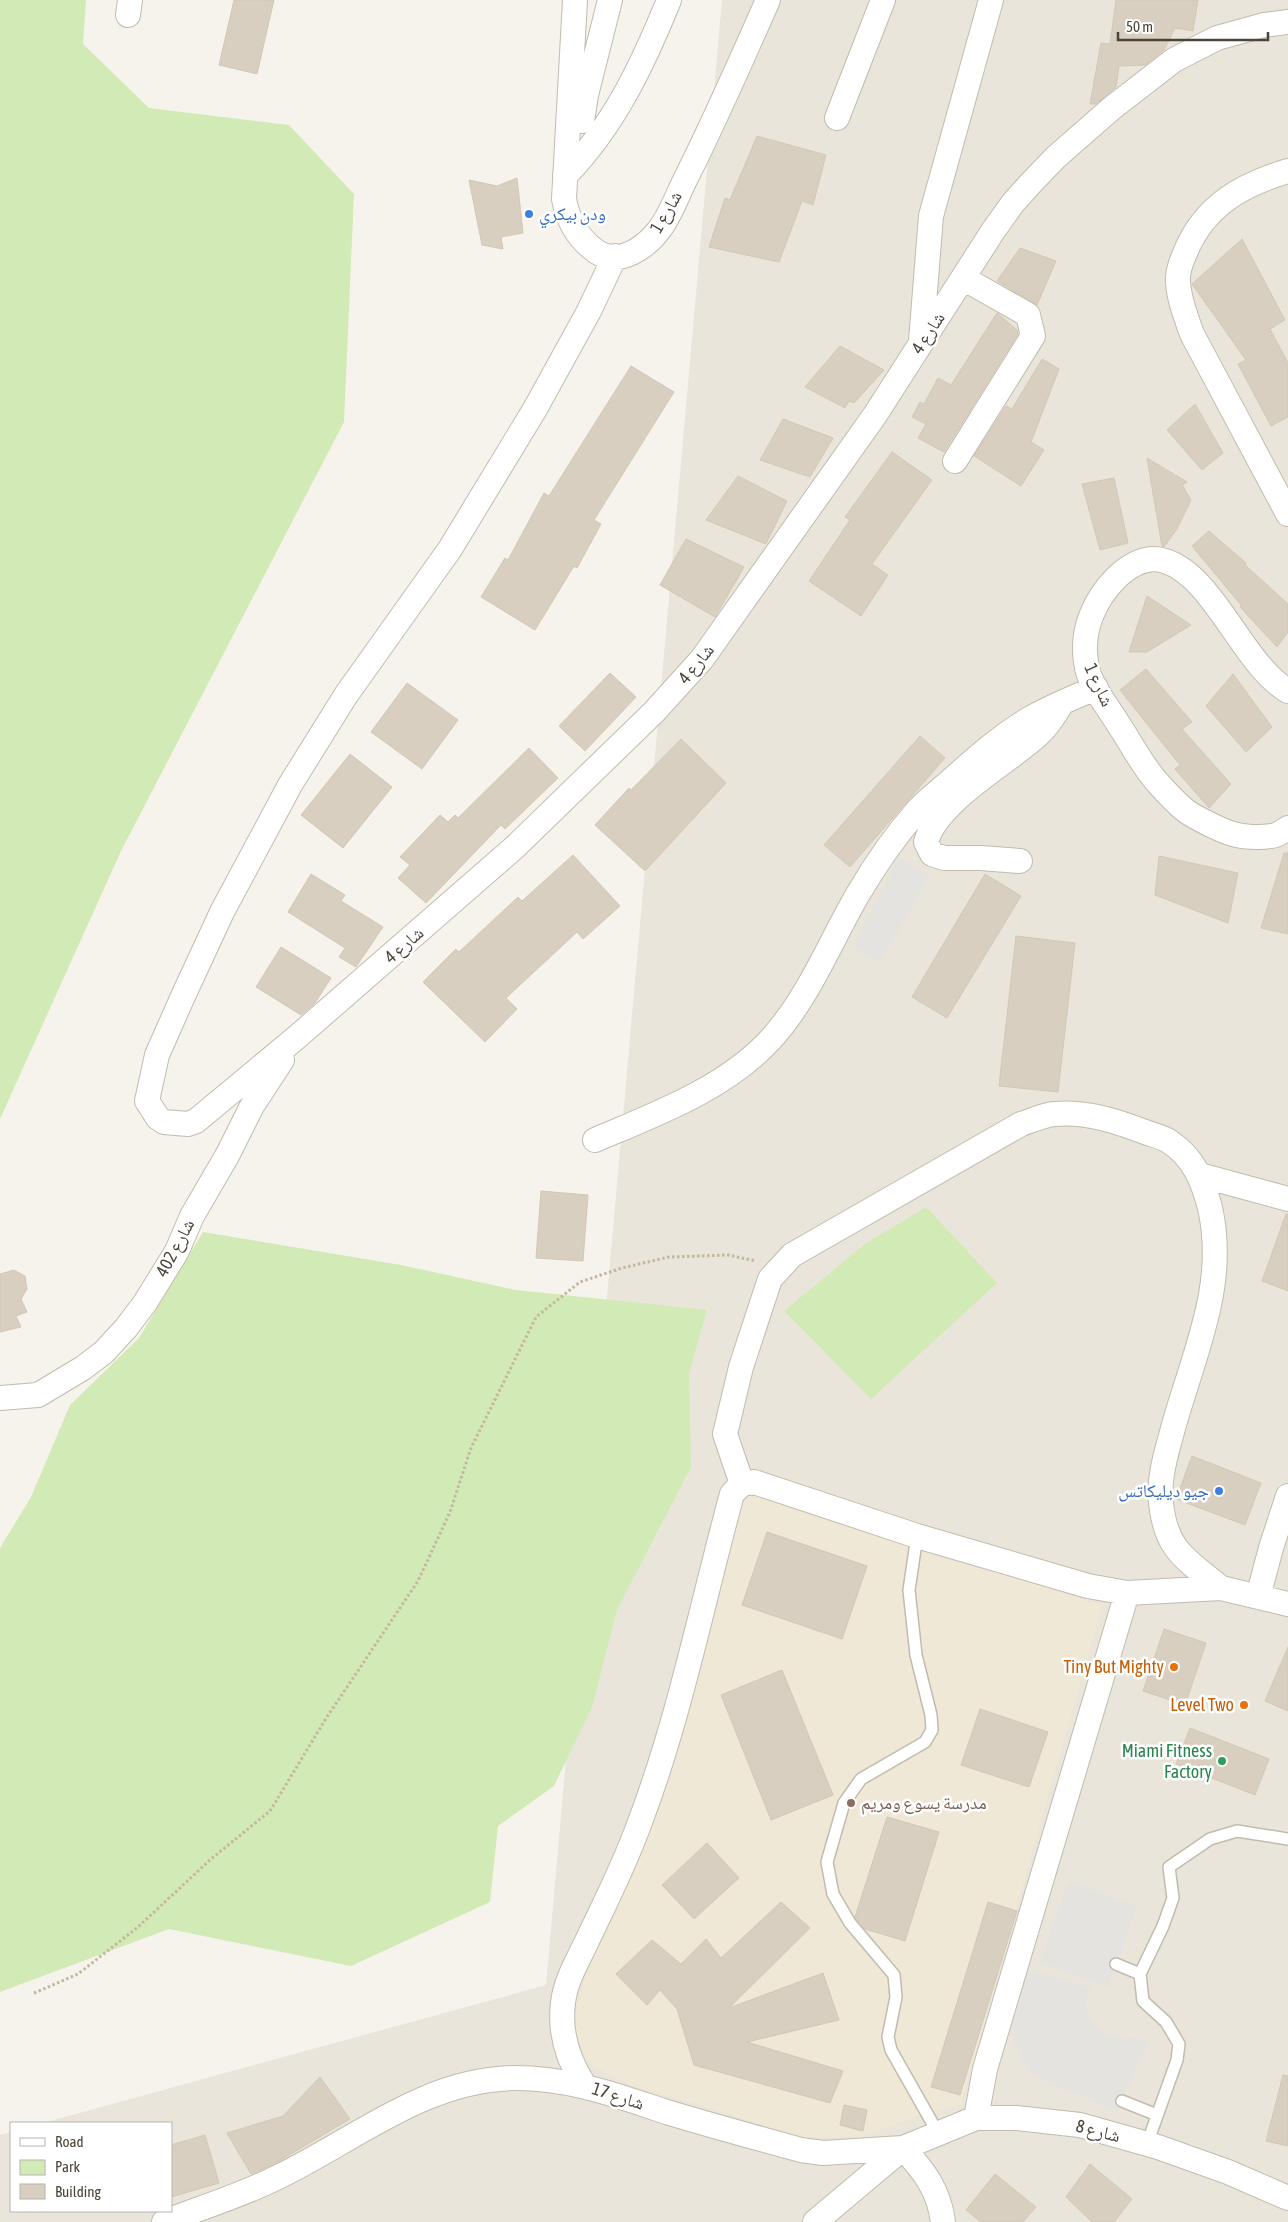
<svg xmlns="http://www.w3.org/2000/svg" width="1288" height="2222" font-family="'Asap Condensed','Noto Naskh Arabic',sans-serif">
  <rect width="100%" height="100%" fill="#f6f3ec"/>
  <path fill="#eae5da" d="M 722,0 L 1288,0 L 1288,2222 L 0,2222 L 0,2135 L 11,2132 L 11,2211 L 171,2211 L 171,2123 L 43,2123 L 546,1985 Z"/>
  <path fill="#efe8d6" d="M 745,1487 L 1102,1606 L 961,2104 L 913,2118 L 860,2137 L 802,2137 L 700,2105 L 632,2086 L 588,2063 L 573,2025 L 581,1990 L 605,1921 Z"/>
  <path fill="#d2eab5" d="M 0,0 L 86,0 L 83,44 L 149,108 L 289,125 L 354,194 L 344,422 L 121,851 L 0,1119 Z
    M 926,1207 L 997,1283 L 871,1399 L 784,1311 L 865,1244 Z
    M 203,1232 L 401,1265 L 516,1290 L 707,1310 L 689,1373 L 691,1467 L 617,1610 L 592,1707 L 554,1786 L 498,1826 L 490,1902 L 351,1966 L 169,1929 L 0,1992 L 0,1548 L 31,1497 L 70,1405 L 139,1338 Z"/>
  <path fill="#e5e3e0" d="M 899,857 L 930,876 L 881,962 L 853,946 Z
    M 1069,1881 L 1137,1906 L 1108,1987 L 1039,1962 Z
    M 1026,1969 L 1091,1988 L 1085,2001 L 1088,2016 L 1101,2031 L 1120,2039 L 1136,2038 L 1148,2044 L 1117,2111 L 1029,2074 L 1008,2029 Z"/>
  <path fill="#d8cfc1" stroke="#d3c7b4" d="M 234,0 L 274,0 L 257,74 L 219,65 Z
    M 1116,0 L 1198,0 L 1193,31 L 1175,28 L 1164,50 L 1145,65 L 1119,66 L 1116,87 L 1096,104 L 1090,104 L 1101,43 L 1110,44 Z
    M 757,136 L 826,155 L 813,205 L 802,201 L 779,262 L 709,247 L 725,198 L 730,200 Z
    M 517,178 L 523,233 L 501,237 L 503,249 L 482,245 L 469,180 L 497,186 Z
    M 1242,239 L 1285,320 L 1270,329 L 1288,363 L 1288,417 L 1271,426 L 1238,364 L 1246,360 L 1192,284 Z
    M 1020,248 L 1056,261 L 1037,305 L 997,281 Z
    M 997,313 L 1017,330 L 1018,334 L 944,452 L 918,438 L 926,424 L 912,417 L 920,402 L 924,404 L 938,378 L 951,385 Z
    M 840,346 L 884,370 L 854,403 L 849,401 L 845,408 L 805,387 Z
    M 1042,359 L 1059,369 L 1031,442 L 1044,450 L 1021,486 L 974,456 L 1006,406 L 1012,409 Z
    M 631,366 L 674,392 L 594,520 L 601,524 L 577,568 L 574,566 L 535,630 L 481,597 L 505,558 L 508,560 L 544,493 L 549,496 Z
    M 1195,404 L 1223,453 L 1202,470 L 1167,430 Z
    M 783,419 L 833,438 L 810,477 L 760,460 Z
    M 892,452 L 932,480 L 872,564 L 888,575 L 861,616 L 809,581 L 850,520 L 845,517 Z
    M 1147,458 L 1187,482 L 1182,485 L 1191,500 L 1177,529 L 1164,547 L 1162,546 Z
    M 738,476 L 787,501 L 766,544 L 706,520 Z
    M 1114,478 L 1128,543 L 1100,550 L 1082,484 Z
    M 1209,531 L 1246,563 L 1245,565 L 1288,604 L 1288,632 L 1277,647 L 1240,607 L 1241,605 L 1192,546 Z
    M 686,539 L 744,567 L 715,617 L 660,585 Z
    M 1147,596 L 1191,625 L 1147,652 L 1129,652 Z
    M 1146,669 L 1192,722 L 1182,729 L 1231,784 L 1209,808 L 1175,769 L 1180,765 L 1120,690 Z
    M 610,673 L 636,697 L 585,751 L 559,726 Z
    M 1233,674 L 1272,727 L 1246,752 L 1206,706 Z
    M 407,683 L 458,720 L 422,769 L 371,732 Z
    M 920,736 L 945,758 L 850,867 L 824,845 Z
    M 681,739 L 726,783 L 645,871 L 595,825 L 629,788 L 631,790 Z
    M 529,748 L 558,778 L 505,829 L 501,825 L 426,903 L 398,878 L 410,865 L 400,857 L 440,815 L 448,822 L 455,815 L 458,818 Z
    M 350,754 L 392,787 L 343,848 L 301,815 Z
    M 1284,853 L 1288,853 L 1288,934 L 1261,928 Z
    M 573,855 L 620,906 L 583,939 L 577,932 L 506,998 L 517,1009 L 485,1042 L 423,982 L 456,949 L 459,952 L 518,897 L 522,901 Z
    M 1159,856 L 1238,873 L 1228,923 L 1155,895 Z
    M 311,874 L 345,895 L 341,901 L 383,927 L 356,967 L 339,957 L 345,948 L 288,912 Z
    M 985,874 L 1021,896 L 947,1018 L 912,997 Z
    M 1016,936 L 1075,943 L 1058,1092 L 999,1086 Z
    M 281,947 L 331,978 L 315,1003 L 301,1015 L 256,987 Z
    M 541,1191 L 588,1195 L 583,1261 L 536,1258 Z
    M 1286,1214 L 1288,1214 L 1288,1291 L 1262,1281 Z
    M 14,1270 L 25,1276 L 27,1289 L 21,1299 L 27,1312 L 16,1316 L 21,1327 L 0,1332 L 0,1274 Z
    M 1192,1456 L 1261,1483 L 1245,1525 L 1176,1499 Z
    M 767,1532 L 867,1566 L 842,1639 L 742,1605 Z
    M 1164,1629 L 1206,1643 L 1185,1705 L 1143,1691 Z
    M 1288,1647 L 1288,1711 L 1265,1701 Z
    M 782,1670 L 833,1795 L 771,1820 L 721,1695 Z
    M 980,1709 L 1048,1732 L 1029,1787 L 961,1765 Z
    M 1190,1728 L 1269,1759 L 1255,1795 L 1176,1764 Z
    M 887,1817 L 939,1832 L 905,1941 L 865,1929 L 855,1917 Z
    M 707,1843 L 739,1878 L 694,1919 L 662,1885 Z
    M 781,1902 L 810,1928 L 729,2008 L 823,1973 L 839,2020 L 747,2042 L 843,2071 L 830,2103 L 694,2065 L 677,2009 L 660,1990 L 647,2005 L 616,1974 L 652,1940 L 681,1964 L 706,1939 L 721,1958 Z
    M 988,1902 L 1017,1911 L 960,2095 L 931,2087 Z
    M 1283,2075 L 1288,2076 L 1288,2146 L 1266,2141 Z
    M 320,2077 L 350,2119 L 274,2164 L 251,2174 L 227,2133 L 283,2116 Z
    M 844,2105 L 867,2110 L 863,2131 L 840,2125 Z
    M 205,2135 L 219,2183 L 171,2197 L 171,2145 Z
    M 1090,2164 L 1132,2199 L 1114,2222 L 1092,2222 L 1066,2197 Z
    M 995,2174 L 1036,2207 L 1023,2222 L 981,2222 L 966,2210 Z"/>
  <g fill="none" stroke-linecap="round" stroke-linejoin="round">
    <defs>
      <path id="lane" d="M 917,1536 L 909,1590 L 916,1655 L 931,1715 L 932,1730 L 925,1742 L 861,1779 L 844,1803 L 827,1862 L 833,1894 L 850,1923 L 894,1975 L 896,1997 L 888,2037 L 891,2050 L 938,2133
        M 1116,1964 L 1140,1974
        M 1122,2101 L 1157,2115
        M 1147,2144 L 1177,2060 L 1179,2044 L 1166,2022 L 1143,2001 L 1140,1974 L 1163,1926 L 1173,1898 L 1169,1867 L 1210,1839 L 1237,1831 L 1288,1839"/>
      <path id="street" d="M 575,0 L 564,199 C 568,221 578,239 597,252 C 619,267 646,247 659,230 C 671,215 678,193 687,176 C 716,118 742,59 768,0
        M 128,15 L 130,0
        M 837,118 L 883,0
        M 582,121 L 586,95 L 610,0
        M 1288,171 C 1241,185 1204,206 1185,253 C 1181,262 1177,272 1178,282 C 1179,300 1186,317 1192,334 L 1288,514
        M 565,176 C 614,126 643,64 669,0
        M 615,256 L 589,311 L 535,409 L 450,549 L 346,695 L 290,785 L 222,912 L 184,994 L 157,1055 L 147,1101 L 158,1118 L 164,1122 L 188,1124 L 196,1121 L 297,1037 L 515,847 L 654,712 L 702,659 L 875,415 L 993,231 L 1013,203 L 1031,183 L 1056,157 L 1112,108 L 1174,60 L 1217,38 L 1264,25 L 1288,22
        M 921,341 L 931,216 L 991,0
        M 955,461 L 1033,336 L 1028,315 L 963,278
        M 1288,691 C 1243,665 1214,576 1165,561 C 1147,555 1130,565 1117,577 C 1094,600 1081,630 1086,662 C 1088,683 1106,704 1117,722 C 1130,741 1141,764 1157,782 C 1165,791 1176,803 1186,811 C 1194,817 1224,832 1233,834 C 1243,837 1261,838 1271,836 C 1277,836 1283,831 1288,828
        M 1020,861 L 981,858 L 944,858 L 932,854 L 926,842 C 937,801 1008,763 1039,734 C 1048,726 1054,716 1060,706
        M 595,1140 C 656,1114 725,1089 771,1039 C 809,997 830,942 858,894 C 875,865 895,836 917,811 C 926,801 938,792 948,783 C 974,760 1000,736 1031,718 C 1052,706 1074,697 1096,688
        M 1200,1175 L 1288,1199
        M 0,1398 L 38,1395 L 83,1368 L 104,1352 L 126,1328 L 145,1303 L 177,1251 L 192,1216 L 228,1154 L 252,1106 L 282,1060
        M 742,1484 L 725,1434 L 741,1367 L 770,1279 L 792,1255 L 1021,1124 C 1031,1121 1043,1115 1054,1114 C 1086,1111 1116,1121 1145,1132 C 1153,1135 1163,1137 1170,1142 C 1194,1158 1203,1181 1210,1208 C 1228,1287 1192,1357 1172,1432 C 1166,1454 1158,1480 1161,1503 C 1166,1551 1186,1559 1221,1588
        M 1258,1597 L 1271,1548 L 1288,1496
        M 584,2085 C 568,2060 559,2034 563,2003 C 565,1982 577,1962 586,1943 C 605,1903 625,1864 640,1822 C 680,1716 702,1604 732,1494 L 742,1484 L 754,1482 L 917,1536 L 1088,1586 L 1127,1593 L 1221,1588 L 1288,1604
        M 976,2118 L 985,2069 L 1127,1593
        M 903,2148 C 924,2171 939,2190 943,2222
        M 164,2222 C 203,2207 243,2195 280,2176 C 356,2139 426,2079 515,2078 C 572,2078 617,2096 670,2113 C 713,2126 757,2138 801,2150 L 823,2153 L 903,2148
        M 815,2222 L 903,2148 L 976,2118 L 1016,2118 L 1080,2125 L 1158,2147 L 1228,2172 L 1288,2198"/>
    </defs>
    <use href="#lane" stroke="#c2bbae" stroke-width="14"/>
    <use href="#street" stroke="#c2bbae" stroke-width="26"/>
    <path stroke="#c4b79f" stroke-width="3" stroke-dasharray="2.5 2.5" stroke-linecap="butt" d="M 34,1993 L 78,1974 L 138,1927 L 211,1859 L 270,1811 L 325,1720 L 418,1581 L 450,1512 L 471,1448 L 536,1317 L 580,1282 L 622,1268 L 669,1257 L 728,1255 L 756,1261"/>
    <use href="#lane" stroke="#fff" stroke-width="11"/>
    <use href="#street" stroke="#fff" stroke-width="24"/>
  </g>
  <g fill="#3f7fe0" stroke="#fff" stroke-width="2">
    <circle cx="529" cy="214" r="5"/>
    <circle cx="1219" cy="1491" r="5"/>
  </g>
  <g fill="#e8710a" stroke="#fff" stroke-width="2">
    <circle cx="1174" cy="1667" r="5"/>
    <circle cx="1244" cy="1705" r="5"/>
  </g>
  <circle fill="#2e9e5b" stroke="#fff" stroke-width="2" cx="1222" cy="1761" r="5"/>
  <circle fill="#8d6e63" stroke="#fff" stroke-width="2" cx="851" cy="1803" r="5"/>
  <g text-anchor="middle" stroke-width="5" stroke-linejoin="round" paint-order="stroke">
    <g font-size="18" fill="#4b4439" stroke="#fff">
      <text transform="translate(666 212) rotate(-60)" y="6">شارع 1</text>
      <text transform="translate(928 333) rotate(-57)" y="6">شارع 4</text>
      <text transform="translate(696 664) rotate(-51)" y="6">شارع 4</text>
      <text transform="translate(1099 685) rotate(65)" y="6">شارع 1</text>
      <text transform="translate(404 945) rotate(-41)" y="6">شارع 4</text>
      <text transform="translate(175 1248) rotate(-62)" y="6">شارع 402</text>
      <text transform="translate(618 2096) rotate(18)" y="6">شارع 17</text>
      <text transform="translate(1098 2131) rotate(14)" y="6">شارع 8</text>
    </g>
    <g font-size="18" fill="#366cbe" stroke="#fff" text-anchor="start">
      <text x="539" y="220">ودن بيكري</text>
      <text x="1209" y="1497" text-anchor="end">جيو ديليكاتس</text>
    </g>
    <g font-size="18" fill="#c56008" stroke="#fff" text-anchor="end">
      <text x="1164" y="1673">Tiny But Mighty</text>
      <text x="1234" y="1711">Level Two</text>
    </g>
    <g font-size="18" fill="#27864d" stroke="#fff" text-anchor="end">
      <text x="1212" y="1757">Miami Fitness<tspan x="1212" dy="21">Factory</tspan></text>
    </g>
    <g font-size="18" fill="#785e54" stroke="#fff" text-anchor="start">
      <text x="861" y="1809">مدرسة يسوع ومريم</text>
    </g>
  </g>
  <rect x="10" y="2122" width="162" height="90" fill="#ffffff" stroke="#b7b4b0"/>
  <rect x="20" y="2138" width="25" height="8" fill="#ffffff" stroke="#b7b4b0"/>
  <text x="55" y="2147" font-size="15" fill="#4b4439">Road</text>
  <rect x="20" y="2160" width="25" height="15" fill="#d2eab5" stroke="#b7b4b0"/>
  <text x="55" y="2172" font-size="15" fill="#4b4439">Park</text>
  <rect x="20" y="2184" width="25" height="15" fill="#d8cfc1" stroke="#b7b4b0"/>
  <text x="55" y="2197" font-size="15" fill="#4b4439">Building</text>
  <path d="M1118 32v8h150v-8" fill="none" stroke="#4b4439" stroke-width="2.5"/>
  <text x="1126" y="32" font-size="15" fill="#4b4439" stroke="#ffffff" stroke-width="4" paint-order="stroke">50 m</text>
</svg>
